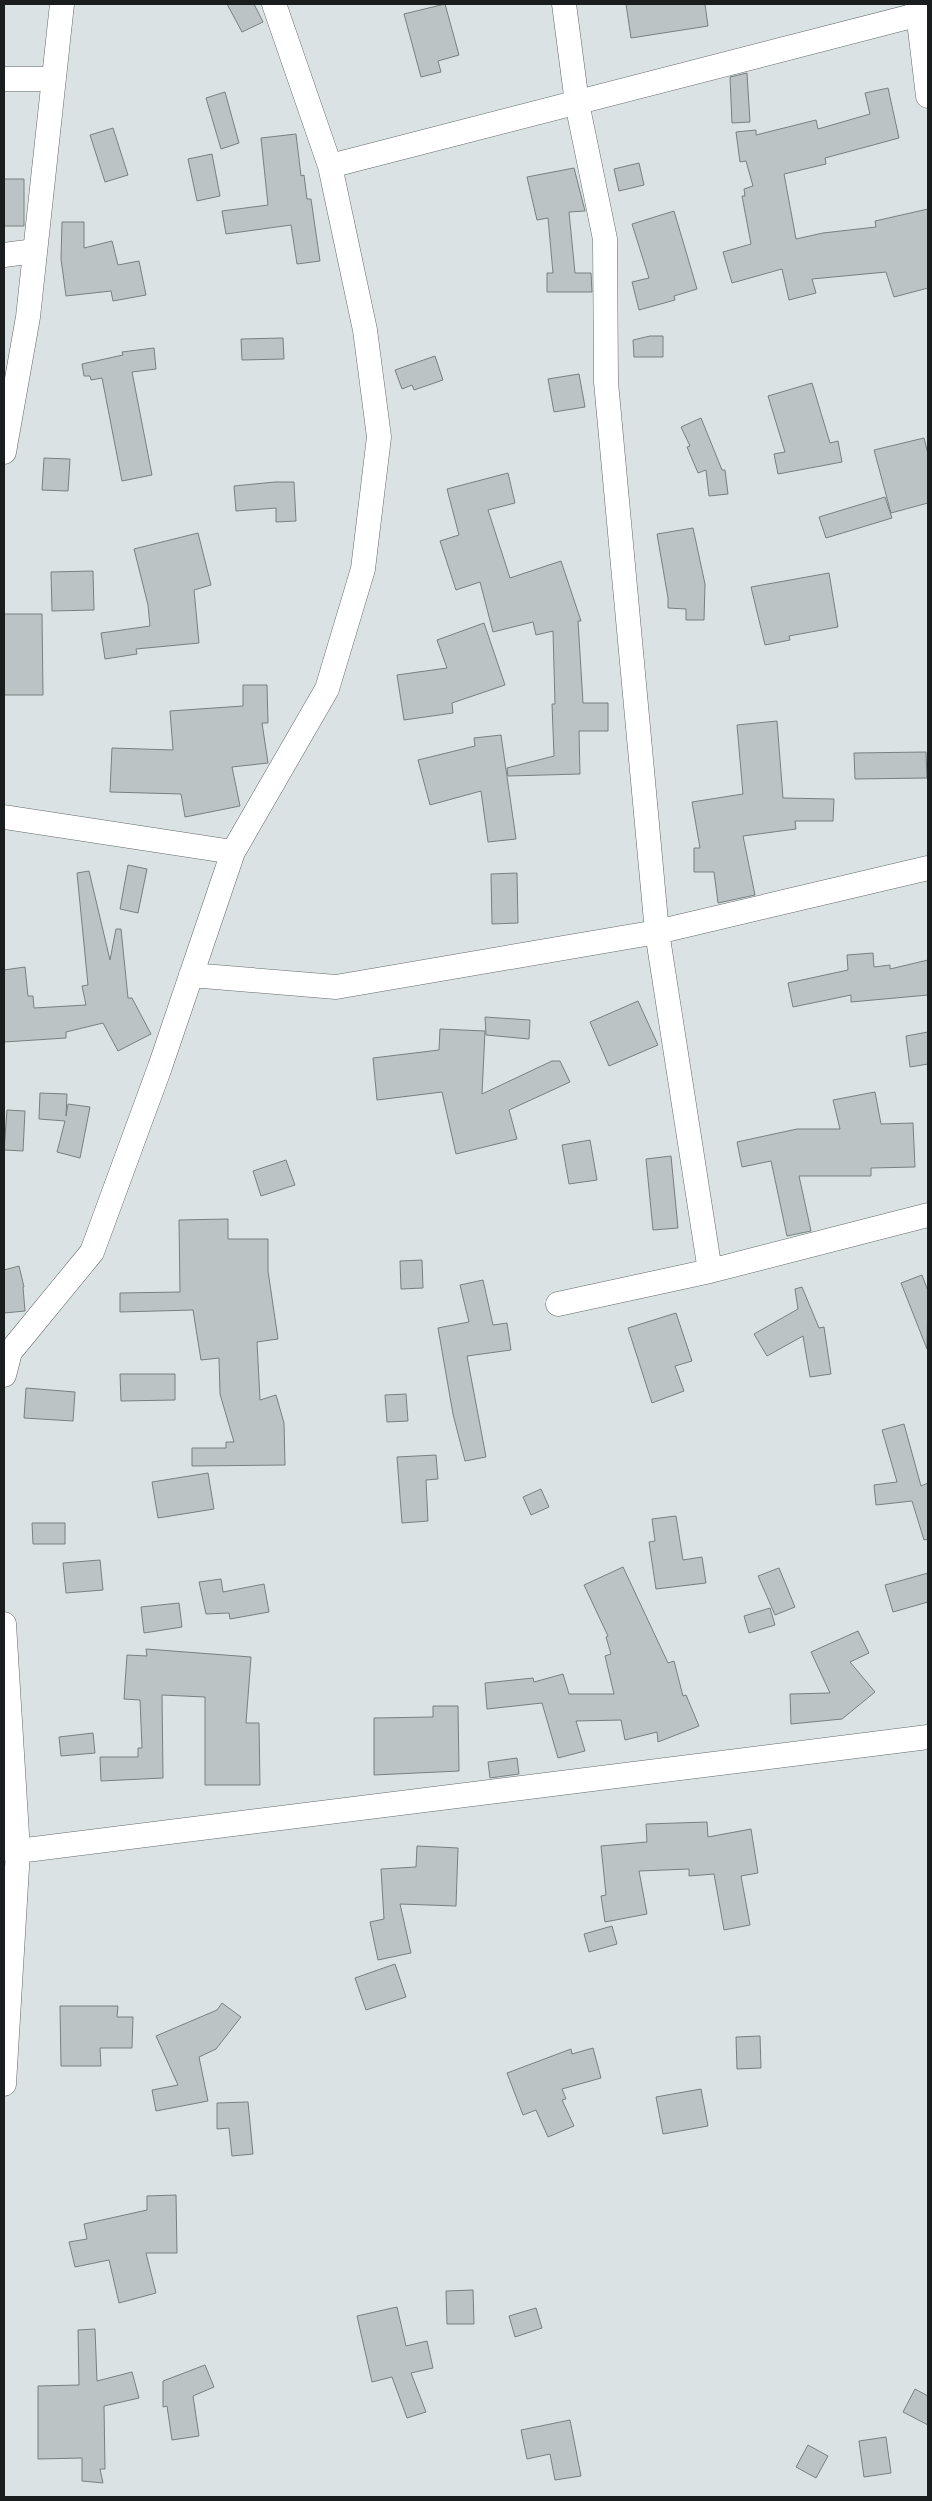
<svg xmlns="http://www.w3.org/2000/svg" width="932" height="2501" font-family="'Fira Sans',sans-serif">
  <rect width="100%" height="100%" fill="#dbe2e3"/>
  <path fill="#bcc3c4" stroke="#798080" d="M 227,4 L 254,4 L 263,22 L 242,32 Z
    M 445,4 L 459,55 L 438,61 L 441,72 L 421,77 L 404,14 Z
    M 626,4 L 705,4 L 708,26 L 631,38 Z
    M 747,73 L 750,122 L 732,123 L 730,77 Z
    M 888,88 L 899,138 L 825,158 L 826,164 L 784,174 L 796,239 L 823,233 L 876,227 L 875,221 L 928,209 L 928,288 L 894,297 L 886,272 L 812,279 L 816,293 L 789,300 L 782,269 L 732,283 L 723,252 L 751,244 L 742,196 L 745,196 L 744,189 L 753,186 L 746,161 L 740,162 L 736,132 L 756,130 L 756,135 L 816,120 L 818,129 L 870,114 L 865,93 Z
    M 225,92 L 239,143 L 221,149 L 206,98 Z
    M 113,128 L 128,175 L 105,182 L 90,135 Z
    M 296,134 L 301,176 L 304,175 L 307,199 L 311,199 L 320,261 L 297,264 L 291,225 L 226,234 L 222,211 L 268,205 L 261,138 Z
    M 212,154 L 220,196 L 197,201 L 188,159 Z
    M 639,163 L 644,185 L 619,191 L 614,169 Z
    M 574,168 L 585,211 L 569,212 L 575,273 L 591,273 L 592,292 L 547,292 L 547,273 L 553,273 L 548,218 L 537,220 L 527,177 Z
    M 4,179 L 24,179 L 24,226 L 4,226 Z
    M 674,211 L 697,289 L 674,296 L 675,300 L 639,310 L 632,282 L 649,278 L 632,224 Z
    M 62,222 L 84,222 L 84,248 L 112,241 L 118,265 L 139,261 L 146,295 L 113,301 L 111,291 L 66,296 L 61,259 Z
    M 650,336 L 663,336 L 663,357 L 634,357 L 633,340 Z
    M 283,338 L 284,359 L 242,360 L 241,339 Z
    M 154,348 L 156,369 L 132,372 L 152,475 L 122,481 L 102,378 L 91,380 L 90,376 L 84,376 L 82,364 L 123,355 L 122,352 Z
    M 435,356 L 443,380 L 414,390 L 412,385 L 402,389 L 395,370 Z
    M 579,374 L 585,407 L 554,412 L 548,379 Z
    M 812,383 L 830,443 L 838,441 L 842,462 L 778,474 L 774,454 L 785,452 L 768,396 Z
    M 701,418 L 722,470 L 725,470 L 728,494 L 709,496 L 706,470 L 698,473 L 687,447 L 690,446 L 681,427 Z
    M 924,438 L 928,454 L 928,503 L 891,513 L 874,450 Z
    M 44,458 L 70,459 L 68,491 L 42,490 Z
    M 508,473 L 515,503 L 488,510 L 510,578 L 561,561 L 581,621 L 578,621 L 583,703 L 608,703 L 608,731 L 579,731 L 580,774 L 508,776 L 507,768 L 554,756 L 552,704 L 555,704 L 553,631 L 536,635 L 533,622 L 493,632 L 480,582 L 456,590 L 440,541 L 459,535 L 447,489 Z
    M 275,482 L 294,482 L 296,521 L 276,522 L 276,508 L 236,511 L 234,486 Z
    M 885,497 L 892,518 L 826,538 L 819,517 Z
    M 693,528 L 705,584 L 704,620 L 686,620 L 686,609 L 668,608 L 668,598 L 657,534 Z
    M 198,533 L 211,585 L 194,590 L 199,643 L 136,649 L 137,654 L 105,659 L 101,633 L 150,626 L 148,605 L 134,549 Z
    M 93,571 L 94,610 L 52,611 L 51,572 Z
    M 829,573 L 838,627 L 789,636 L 790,640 L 765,645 L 751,587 Z
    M 4,614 L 42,614 L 43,695 L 4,695 Z
    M 484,623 L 505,685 L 452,703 L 453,713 L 404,720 L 397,675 L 447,668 L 437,640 Z
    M 243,685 L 267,685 L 268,723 L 262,723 L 268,763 L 232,767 L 240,806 L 185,817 L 181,794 L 110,792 L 112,748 L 173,750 L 170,711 L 243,706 Z
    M 777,721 L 783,798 L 834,799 L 833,821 L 795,821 L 796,829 L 743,836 L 755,895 L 718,903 L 714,872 L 694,872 L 694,848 L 700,848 L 692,802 L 743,794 L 737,725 Z
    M 501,735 L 516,839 L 488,842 L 481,791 L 430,805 L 418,760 L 475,746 L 474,738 Z
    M 926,752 L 927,778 L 855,779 L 854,753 Z
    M 128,865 L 147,869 L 138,913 L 120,909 Z
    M 89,871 L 110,960 L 116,929 L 121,929 L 128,998 L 132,998 L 151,1034 L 118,1051 L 103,1023 L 66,1032 L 66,1038 L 4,1042 L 4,970 L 25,967 L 28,996 L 33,996 L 34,1008 L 86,1005 L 82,986 L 88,985 L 77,873 Z
    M 517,873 L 518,923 L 492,924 L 491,874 Z
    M 873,953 L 874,967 L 890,965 L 890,969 L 928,960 L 928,995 L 851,1002 L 851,995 L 793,1007 L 788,983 L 848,970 L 847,955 Z
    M 638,1001 L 658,1045 L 609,1066 L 590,1022 Z
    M 485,1017 L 530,1020 L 529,1039 L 486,1035 Z
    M 440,1029 L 485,1031 L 482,1094 L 552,1061 L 560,1061 L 570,1082 L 509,1110 L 517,1139 L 456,1154 L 442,1092 L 377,1100 L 373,1058 L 439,1050 Z
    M 928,1032 L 928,1064 L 910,1067 L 906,1036 Z
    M 875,1092 L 881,1124 L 913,1123 L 915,1167 L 871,1168 L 871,1176 L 799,1176 L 811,1231 L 787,1236 L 771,1161 L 742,1167 L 737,1142 L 797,1129 L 840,1129 L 833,1100 Z
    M 40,1093 L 67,1094 L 66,1116 L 68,1104 L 90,1107 L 80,1158 L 57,1152 L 65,1121 L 39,1119 Z
    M 7,1110 L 25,1111 L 23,1151 L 4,1150 Z
    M 590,1140 L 597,1180 L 569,1184 L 562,1145 Z
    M 671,1156 L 678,1228 L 653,1230 L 646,1159 Z
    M 286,1160 L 295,1185 L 261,1196 L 253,1171 Z
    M 228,1219 L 228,1239 L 268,1239 L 268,1271 L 278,1339 L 257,1342 L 260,1400 L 276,1395 L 284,1423 L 285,1465 L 192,1466 L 192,1448 L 226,1448 L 226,1442 L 234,1442 L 220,1394 L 219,1358 L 201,1360 L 193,1310 L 120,1312 L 120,1293 L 180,1292 L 179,1220 Z
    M 422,1260 L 423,1288 L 401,1289 L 400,1261 Z
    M 19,1266 L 24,1287 L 23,1287 L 25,1311 L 4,1313 L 4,1270 Z
    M 922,1275 L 928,1291 L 927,1349 L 901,1283 Z
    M 483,1280 L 493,1325 L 507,1323 L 511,1350 L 467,1356 L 486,1457 L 465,1461 L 453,1414 L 438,1328 L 469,1322 L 460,1285 Z
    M 802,1287 L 819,1328 L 824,1327 L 831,1374 L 810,1377 L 803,1336 L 767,1356 L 754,1334 L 798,1309 L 795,1289 Z
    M 676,1313 L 692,1361 L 675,1366 L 684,1391 L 652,1403 L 628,1328 Z
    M 120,1374 L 175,1374 L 175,1400 L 121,1401 Z
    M 26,1388 L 75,1392 L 73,1421 L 24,1418 Z
    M 406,1394 L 408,1421 L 387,1422 L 385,1395 Z
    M 904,1424 L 921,1486 L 928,1483 L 928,1539 L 924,1540 L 912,1501 L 876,1505 L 874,1485 L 897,1482 L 882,1430 Z
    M 436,1455 L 438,1479 L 426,1480 L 428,1521 L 402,1523 L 397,1457 Z
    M 208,1473 L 214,1509 L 158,1518 L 152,1482 Z
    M 541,1489 L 549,1507 L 531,1515 L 523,1497 Z
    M 676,1516 L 683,1560 L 702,1557 L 706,1583 L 656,1589 L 649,1542 L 655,1541 L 652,1519 Z
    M 32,1523 L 65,1523 L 65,1544 L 33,1544 Z
    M 100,1560 L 103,1590 L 66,1593 L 63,1563 Z
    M 623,1567 L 668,1663 L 674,1661 L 683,1696 L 686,1695 L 699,1726 L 658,1742 L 657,1732 L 625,1740 L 621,1720 L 576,1721 L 585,1751 L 558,1758 L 542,1703 L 487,1709 L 485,1683 L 533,1678 L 534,1682 L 563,1674 L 569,1694 L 614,1694 L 605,1656 L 611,1654 L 606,1637 L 608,1636 L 584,1585 Z
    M 779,1568 L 795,1607 L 775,1615 L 758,1576 Z
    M 928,1573 L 928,1602 L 893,1612 L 885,1585 Z
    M 221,1579 L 223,1592 L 264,1584 L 269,1612 L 230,1619 L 229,1613 L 206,1614 L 199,1582 Z
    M 179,1603 L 182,1627 L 144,1633 L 141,1607 Z
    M 770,1608 L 775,1625 L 749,1633 L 744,1616 Z
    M 858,1631 L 869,1653 L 850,1662 L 875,1692 L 842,1719 L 791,1724 L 790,1694 L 830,1693 L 811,1652 Z
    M 146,1649 L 251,1657 L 246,1723 L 259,1723 L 260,1785 L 205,1785 L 205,1697 L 162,1695 L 163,1778 L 101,1781 L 100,1757 L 138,1757 L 138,1748 L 142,1748 L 140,1700 L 124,1699 L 127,1655 L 147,1656 Z
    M 433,1706 L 458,1706 L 459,1771 L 374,1775 L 374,1718 L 433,1717 Z
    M 93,1733 L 95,1753 L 61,1756 L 59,1737 Z
    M 517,1758 L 519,1774 L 490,1778 L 488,1762 Z
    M 707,1822 L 708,1837 L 751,1829 L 758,1873 L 741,1876 L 750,1925 L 724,1930 L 714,1874 L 689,1876 L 689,1869 L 639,1871 L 647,1914 L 605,1922 L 601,1896 L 606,1895 L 601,1846 L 647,1842 L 646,1824 Z
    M 417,1846 L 458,1848 L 456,1906 L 400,1904 L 411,1953 L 378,1960 L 370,1922 L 384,1919 L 381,1869 L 416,1867 Z
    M 612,1926 L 617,1944 L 589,1952 L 584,1934 Z
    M 395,1964 L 406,1997 L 366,2010 L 355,1978 Z
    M 222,2003 L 241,2017 L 216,2049 L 199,2057 L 208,2101 L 156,2111 L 152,2090 L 178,2085 L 156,2036 L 217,2010 Z
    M 60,2006 L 118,2006 L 117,2017 L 133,2017 L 132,2048 L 100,2048 L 101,2066 L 61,2066 Z
    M 760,2036 L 761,2068 L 737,2069 L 736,2037 Z
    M 593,2048 L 601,2078 L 562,2089 L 566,2099 L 562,2100 L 574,2126 L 548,2137 L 536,2110 L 523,2115 L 507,2073 L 571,2049 L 572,2054 Z
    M 701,2089 L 708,2126 L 663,2134 L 656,2097 Z
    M 248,2102 L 253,2154 L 232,2156 L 229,2128 L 217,2129 L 217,2103 Z
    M 176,2195 L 177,2253 L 146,2253 L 156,2293 L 119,2303 L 109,2260 L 75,2267 L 69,2242 L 87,2239 L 84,2224 L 147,2210 L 147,2196 Z
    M 473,2290 L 474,2324 L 447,2324 L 446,2291 Z
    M 397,2307 L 406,2346 L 427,2341 L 433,2368 L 411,2373 L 426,2412 L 407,2418 L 392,2377 L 372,2382 L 357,2316 Z
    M 536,2308 L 542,2328 L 515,2337 L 509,2316 Z
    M 95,2329 L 97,2381 L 132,2372 L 139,2398 L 104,2406 L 105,2469 L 100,2469 L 103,2483 L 82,2481 L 82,2458 L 38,2459 L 38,2386 L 79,2385 L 78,2330 Z
    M 205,2365 L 214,2387 L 193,2396 L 199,2436 L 172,2440 L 167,2406 L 163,2407 L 163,2381 Z
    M 915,2389 L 928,2396 L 928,2425 L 903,2412 Z
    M 570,2420 L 581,2476 L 555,2480 L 550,2454 L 527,2459 L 521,2430 Z
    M 886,2437 L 891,2473 L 864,2477 L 859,2441 Z
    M 808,2445 L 828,2456 L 816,2478 L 796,2467 Z"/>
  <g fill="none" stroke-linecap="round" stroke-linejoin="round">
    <defs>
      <path id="minor" d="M 564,4 L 577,103 L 605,239 L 606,382 L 657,932 L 710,1271
        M 917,4 L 928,96
        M 4,79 L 53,79
        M 330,166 L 928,12
        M 4,255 L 35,251
        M 4,452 L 28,317 L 62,4
        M 4,817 L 233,852
        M 191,975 L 336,987 L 657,932 L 928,868
        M 558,1304 L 710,1271 L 928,1215
        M 4,1375 L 10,1352 L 92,1252 L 160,1067 L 233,852 L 327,689 L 363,569 L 379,437 L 365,330 L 330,166 L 274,4
        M 4,1624 L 18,1851 L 4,2084
        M 4,1848 L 18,1851 L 928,1737"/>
    </defs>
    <use href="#minor" stroke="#636969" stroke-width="25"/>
    <use href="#minor" stroke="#fff" stroke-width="24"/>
  </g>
  <rect width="932" height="2501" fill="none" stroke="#1a1d1d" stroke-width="10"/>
</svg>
